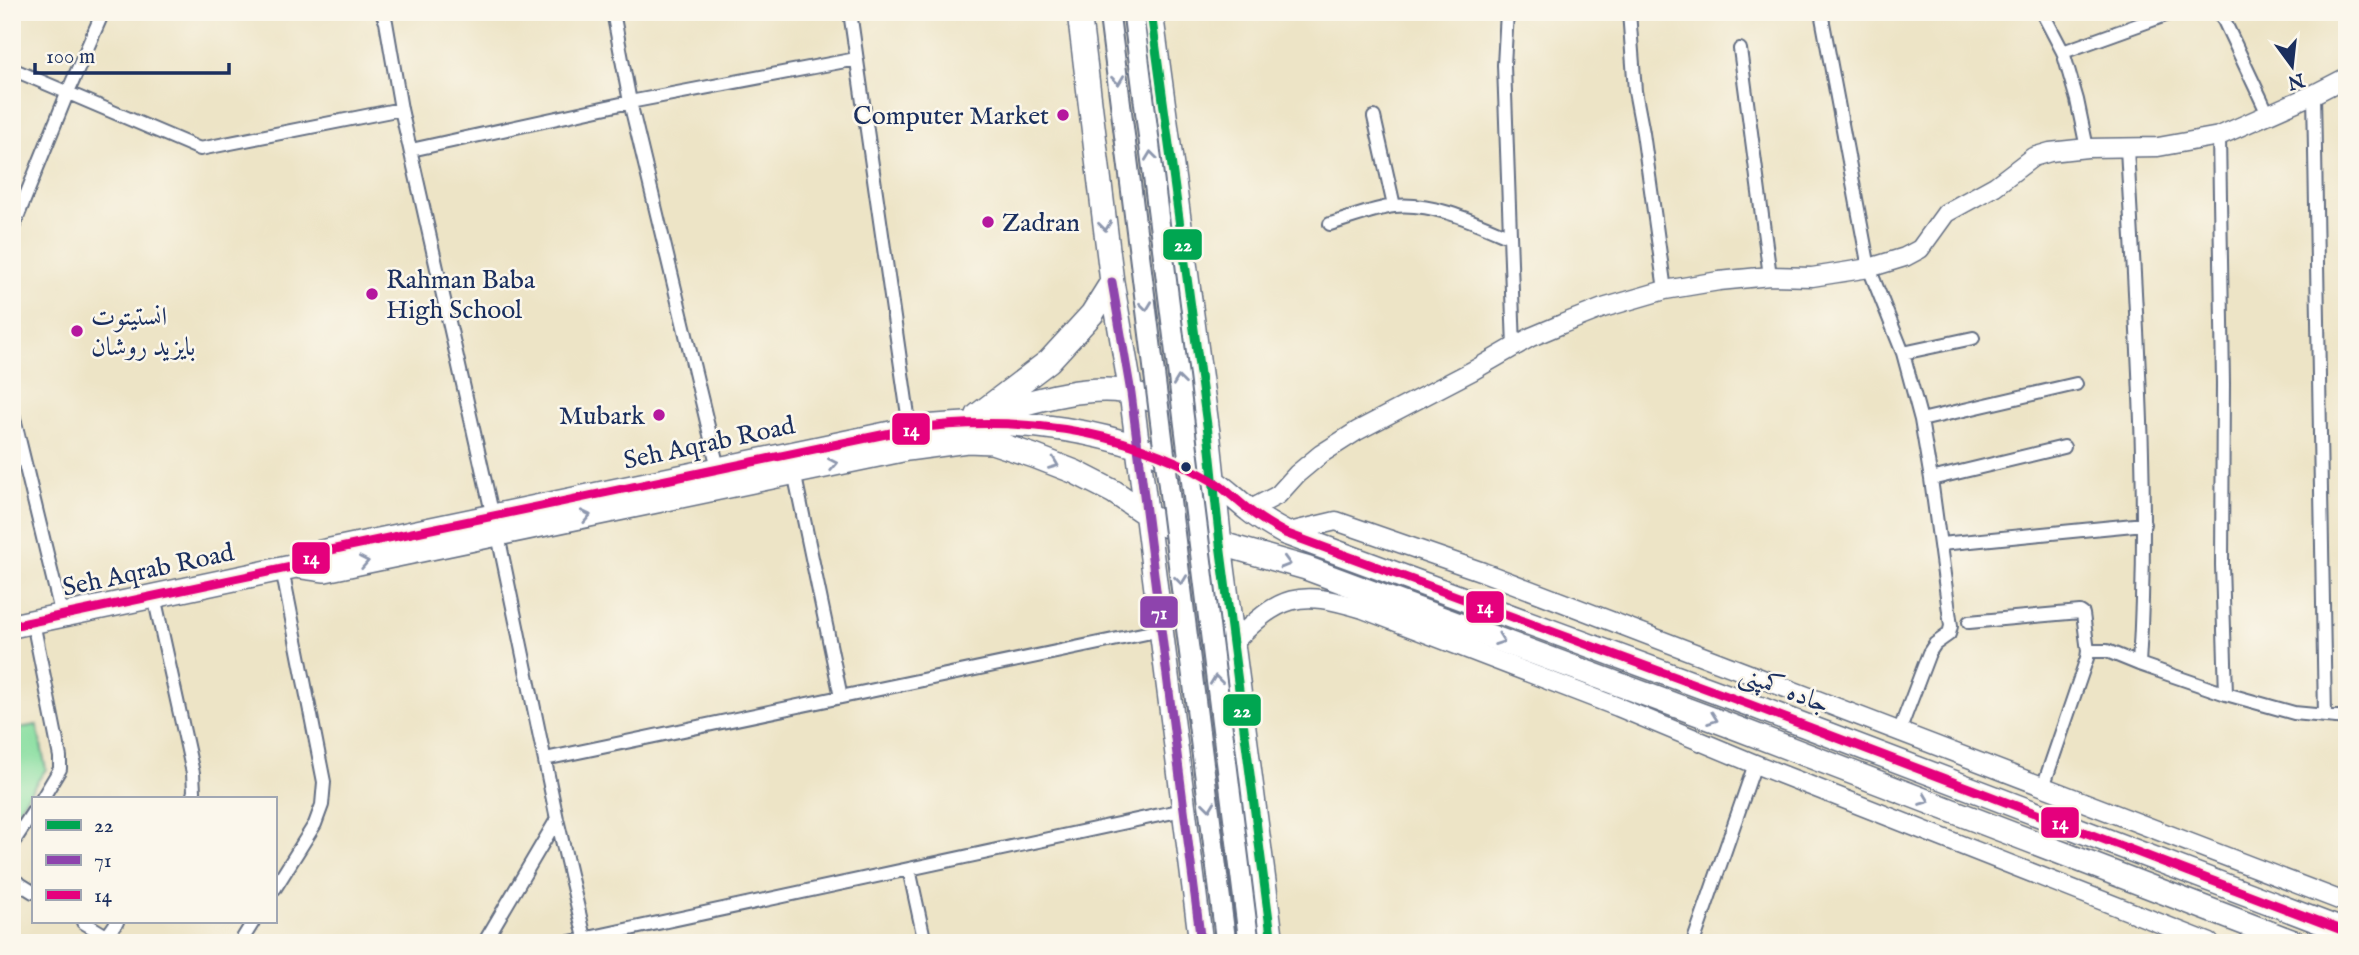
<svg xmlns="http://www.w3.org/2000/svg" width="2359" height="955" font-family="'IM FELL English',Amiri,serif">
  <rect width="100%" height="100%" fill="#fbf7ec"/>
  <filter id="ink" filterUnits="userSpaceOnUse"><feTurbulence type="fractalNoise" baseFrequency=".0143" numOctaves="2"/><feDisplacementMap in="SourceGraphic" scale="14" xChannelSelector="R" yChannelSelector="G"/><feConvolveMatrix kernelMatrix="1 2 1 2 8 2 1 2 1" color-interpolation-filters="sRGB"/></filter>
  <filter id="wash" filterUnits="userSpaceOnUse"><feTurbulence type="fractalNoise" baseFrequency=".00686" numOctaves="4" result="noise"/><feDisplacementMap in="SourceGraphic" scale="28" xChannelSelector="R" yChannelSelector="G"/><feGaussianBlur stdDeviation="1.57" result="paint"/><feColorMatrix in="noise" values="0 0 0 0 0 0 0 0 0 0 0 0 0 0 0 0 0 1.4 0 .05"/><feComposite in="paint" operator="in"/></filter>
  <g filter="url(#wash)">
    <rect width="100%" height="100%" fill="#ede4c6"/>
    <path fill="#89dea0" stroke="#52867f" stroke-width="2" d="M 37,725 L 46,769 L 12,818 L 12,729 Z"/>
  </g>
  <g filter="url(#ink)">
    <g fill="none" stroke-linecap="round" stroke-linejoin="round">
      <defs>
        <path id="street" d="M 382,12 L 386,22 L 401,109 L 493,517
          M 613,12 L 630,102 L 718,468
          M 850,12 L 910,429
          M 1507,12 L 1504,65 L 1514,348
          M 1629,12 L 1635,91 L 1643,133 L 1665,290
          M 1821,12 L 1869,268 L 1903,353 L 1921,420 L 1931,479 L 1951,626 L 1949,634 L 1935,644 L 1929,653 L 1899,732
          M 2042,12 L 2063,52 L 2077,100 L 2087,148
          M 2220,12 L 2268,114
          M 1740,49 L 1770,276
          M 2063,52 L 2174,12
          M 12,69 L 200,149 L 401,109
          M 2314,94 L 2325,716
          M 1374,117 L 1394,206
          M 2219,136 L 2223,383 L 2222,565 L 2226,694 L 2294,713 L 2347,718
          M 2127,148 C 2136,320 2150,493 2139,664 L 2226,694
          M 411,150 L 630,102 L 856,59
          M 1330,224 C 1351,218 1373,209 1394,206 C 1433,202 1475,222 1510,237
          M 12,230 L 67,94 L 103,12
          M 1903,353 L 1973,338
          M 12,410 L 62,616
          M 1921,420 L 2076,384
          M 794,472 L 841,697
          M 1931,479 L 2064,447
          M 498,535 L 557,819 L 585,938
          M 1941,544 L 2144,524
          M 154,596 L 193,773 L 194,791 L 192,799
          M 33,622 L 60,757 L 60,769 L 42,799
          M 1969,622 L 2080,612 L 2083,614 L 2088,651 L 2087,658 L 2043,787
          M 2088,651 L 2107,651 L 2139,664
          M 545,759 L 1161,630
          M 12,844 L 33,812
          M 909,869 L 925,943
          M 12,879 L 33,892
          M 275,888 L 315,824 L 322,805 L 324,782 L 282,569
          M 83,922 L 118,943
          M 103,942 L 117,922
          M 240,943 L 253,922
          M 484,943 L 557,819
          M 565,943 L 1183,810
          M 1693,943 L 1755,764"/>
        <path id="secondary" d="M 1249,510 L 1278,495 L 1297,474 L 1321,454 L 1357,431 L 1474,370 L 1531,337 L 1562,324 L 1603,308 L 1665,290 L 1719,281 L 1770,276 L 1812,277 L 1869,268 L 1905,257 L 1920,249 L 1946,213 L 1995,186 L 2033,157 L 2050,152 L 2087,148 L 2158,147 L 2219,136 L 2314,94 L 2347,77
          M 1285,533 L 1336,521 L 1483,572 L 2347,903
          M 1233,643 C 1280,595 1298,589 1363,609 L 1618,707 L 1755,764 L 2210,943"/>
        <path id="highway" d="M 1151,12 L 1209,440 L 1220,544 L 1272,943
          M 1112,282 L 1131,393 L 1201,943
          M 989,413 C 1031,402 1078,386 1122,391 C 1149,395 1177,411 1200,426
          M 978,415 L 1049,361 L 1092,314 L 1112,282 L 1079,12
          M 296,566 L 325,570 L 907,449 L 967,441 L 992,442 L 1034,456 L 1075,472 L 1114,492 L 1158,522 L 1187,534 L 1306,568 L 1739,729 L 2296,943
          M 12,626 L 296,566 L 321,552 L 910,429 C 1012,415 1120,427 1211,480 C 1225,488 1236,500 1249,510 C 1260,519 1272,526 1285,533 L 1751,705 L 2347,932"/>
      </defs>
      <use href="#street" stroke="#646e82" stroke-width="16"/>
      <use href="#secondary" stroke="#646e82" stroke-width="21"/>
      <use href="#highway" stroke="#646e82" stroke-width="26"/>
      <use href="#street" stroke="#fff" stroke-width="12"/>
      <use href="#secondary" stroke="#fff" stroke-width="18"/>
      <use href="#highway" stroke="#fff" stroke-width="23"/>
      <defs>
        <path id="primary-bridge" d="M 1109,12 L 1226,943
          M 1133,12 L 1249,942"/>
      </defs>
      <use href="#primary-bridge" stroke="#646e82" stroke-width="23" stroke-linecap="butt"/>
      <use href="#primary-bridge" stroke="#fff" stroke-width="19"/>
      <defs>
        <path id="bus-1" d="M 1151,12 L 1209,440 L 1220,544 L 1272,943"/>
        <path id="bus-2" d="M 1112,282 L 1131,393 L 1201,943"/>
        <path id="bus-3" d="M 12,626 L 296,566 L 321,552 L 910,429 C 1012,415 1120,427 1211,480 C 1225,488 1236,500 1249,510 C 1260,519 1272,526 1285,533 L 1751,705 L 2347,932"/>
      </defs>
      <use href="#bus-1" stroke="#fbf7ec" stroke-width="14"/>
      <use href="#bus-2" stroke="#fbf7ec" stroke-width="14"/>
      <use href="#bus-3" stroke="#fbf7ec" stroke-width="14"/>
      <use href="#bus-1" stroke="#00a651" stroke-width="9"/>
      <use href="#bus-2" stroke="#8e44ad" stroke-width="9"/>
      <use href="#bus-3" stroke="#e5007d" stroke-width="9"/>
    </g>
    <defs><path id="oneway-chevron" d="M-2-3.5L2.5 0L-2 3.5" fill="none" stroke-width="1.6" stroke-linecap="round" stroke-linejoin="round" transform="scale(1.75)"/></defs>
    <g stroke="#8d97ae">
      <use href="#oneway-chevron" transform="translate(1118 80) rotate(83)"/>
      <use href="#oneway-chevron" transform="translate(1151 156) rotate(-97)"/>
      <use href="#oneway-chevron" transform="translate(1105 226) rotate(83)"/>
      <use href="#oneway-chevron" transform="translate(1146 306) rotate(83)"/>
      <use href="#oneway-chevron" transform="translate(1179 381) rotate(-97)"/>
      <use href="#oneway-chevron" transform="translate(833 464) rotate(-11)"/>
      <use href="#oneway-chevron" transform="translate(1054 464) rotate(22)"/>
      <use href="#oneway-chevron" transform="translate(586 516) rotate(-12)"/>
      <use href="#oneway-chevron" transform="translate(364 562) rotate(-11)"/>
      <use href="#oneway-chevron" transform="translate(1286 563) rotate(16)"/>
      <use href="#oneway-chevron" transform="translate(1181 580) rotate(83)"/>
      <use href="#oneway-chevron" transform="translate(1500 640) rotate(20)"/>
      <use href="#oneway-chevron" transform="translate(1216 680) rotate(-97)"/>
      <use href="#oneway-chevron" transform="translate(1713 719) rotate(20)"/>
      <use href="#oneway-chevron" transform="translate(1925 800) rotate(21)"/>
      <use href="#oneway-chevron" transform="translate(1209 806) rotate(83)"/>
    </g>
  </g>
  <g fill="#b5179e" stroke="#fbf7ec" stroke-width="2.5">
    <circle cx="1063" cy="115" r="7"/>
    <circle cx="988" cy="222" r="7"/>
    <circle cx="372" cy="294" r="7"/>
    <circle cx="77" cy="331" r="7"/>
    <circle cx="659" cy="415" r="7"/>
  </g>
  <circle fill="#1b2f5e" stroke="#fbf7ec" stroke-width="2.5" cx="1186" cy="467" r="6"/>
  <g text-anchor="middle" stroke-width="5" stroke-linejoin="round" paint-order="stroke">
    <g font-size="26" fill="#1b2f5e" stroke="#fbf7ec" text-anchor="start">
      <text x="1049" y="124" text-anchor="end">Computer Market</text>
      <text x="1002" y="231">Zadran</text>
      <text x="386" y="288">Rahman Baba<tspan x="386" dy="30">High School</tspan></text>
      <text x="91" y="325">انستیتوت<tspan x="91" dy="30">بایزید روشان</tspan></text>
      <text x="645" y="424" text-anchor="end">Mubark</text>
    </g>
    <g font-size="26" fill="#1b2f5e" stroke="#fbf7ec">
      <text transform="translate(709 442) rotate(-12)" y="9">Seh Aqrab Road</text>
      <text transform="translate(148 569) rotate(-12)" y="9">Seh Aqrab Road</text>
      <text transform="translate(1785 688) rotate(21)" y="9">جاده کمپنی</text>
    </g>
  </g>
  <g stroke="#fbf7ec" stroke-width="2.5">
    <rect x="1162" y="228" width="41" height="33" rx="7" fill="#00a651"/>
    <rect x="891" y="412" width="40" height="34" rx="7" fill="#e5007d"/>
    <rect x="291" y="541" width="40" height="34" rx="7" fill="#e5007d"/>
    <rect x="1465" y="590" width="40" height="34" rx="7" fill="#e5007d"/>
    <rect x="1139" y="595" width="40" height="34" rx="7" fill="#8e44ad"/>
    <rect x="1222" y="693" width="40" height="34" rx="7" fill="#00a651"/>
    <rect x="2040" y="806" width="40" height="33" rx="7" fill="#e5007d"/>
  </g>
  <g font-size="19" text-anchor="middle" font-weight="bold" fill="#fff">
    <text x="1183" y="251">22</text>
    <text x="911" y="436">14</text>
    <text x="311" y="564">14</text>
    <text x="1485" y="613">14</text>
    <text x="1159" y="619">71</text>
    <text x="1242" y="717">22</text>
    <text x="2060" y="829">14</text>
  </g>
  <rect width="2359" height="955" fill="none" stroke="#fbf7ec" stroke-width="42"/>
  <rect x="32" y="797" width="245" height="126" fill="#fbf7ec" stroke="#a1a7b3" stroke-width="2"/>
  <rect x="46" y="820" width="35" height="10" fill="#00a651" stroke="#a1a7b3" stroke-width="2"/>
  <text x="94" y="832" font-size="21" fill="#1b2f5e">22</text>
  <rect x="46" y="855" width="35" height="10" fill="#8e44ad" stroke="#a1a7b3" stroke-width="2"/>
  <text x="94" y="867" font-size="21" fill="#1b2f5e">71</text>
  <rect x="46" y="890" width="35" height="10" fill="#e5007d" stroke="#a1a7b3" stroke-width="2"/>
  <text x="94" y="902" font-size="21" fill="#1b2f5e">14</text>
  <g transform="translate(2292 66) rotate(165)" stroke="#fbf7ec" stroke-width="5" paint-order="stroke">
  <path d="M0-5L12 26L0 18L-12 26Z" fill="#1b2f5e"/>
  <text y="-10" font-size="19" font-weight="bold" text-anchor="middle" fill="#1b2f5e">N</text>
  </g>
  <path d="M35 63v10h194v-10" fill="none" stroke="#1b2f5e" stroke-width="3.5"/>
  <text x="46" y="63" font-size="21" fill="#1b2f5e" stroke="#fbf7ec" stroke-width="5" paint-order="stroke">100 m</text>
</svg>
